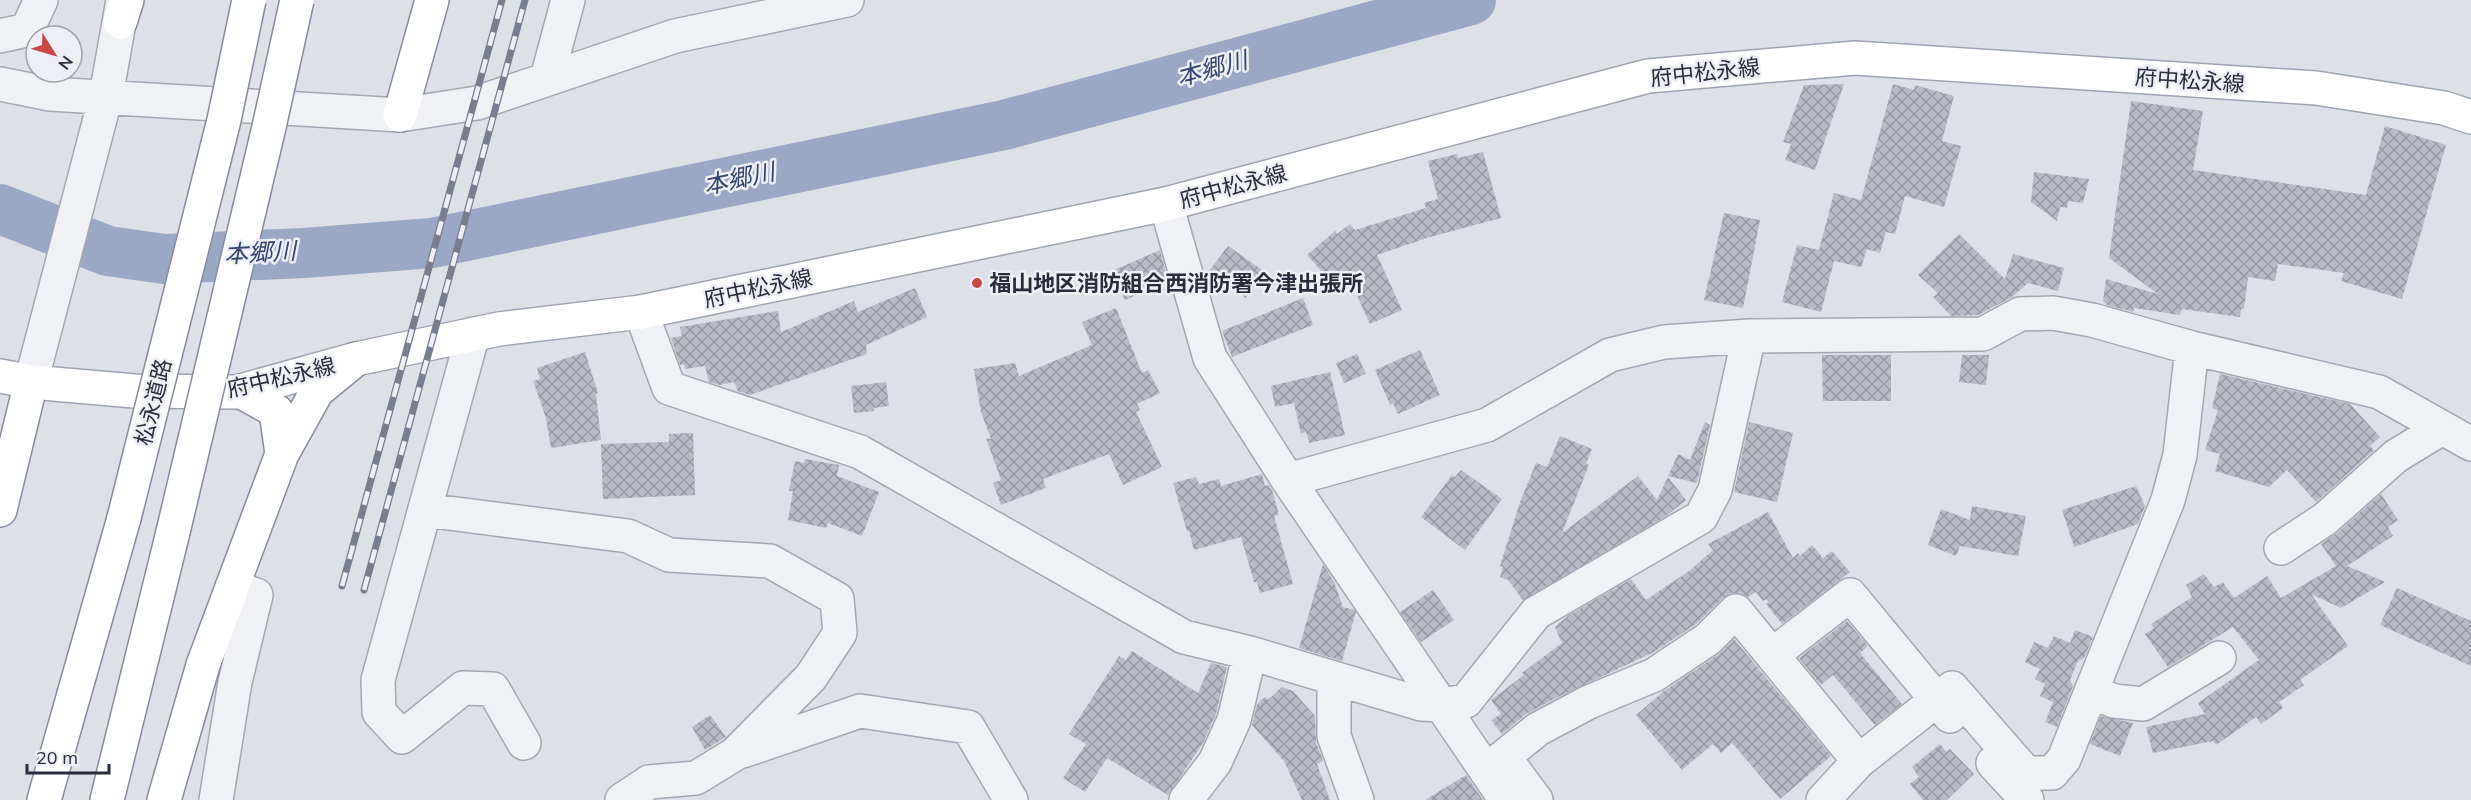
<svg xmlns="http://www.w3.org/2000/svg" width="2471" height="800" font-family="Mulish,'Noto Sans JP',sans-serif">
  <defs>
    <pattern id="building-cross-hatch" width="8" height="8" patternUnits="userSpaceOnUse" patternTransform="scale(1.5)"><rect width="8" height="8" fill="#b8bbc6"/><path d="M0 0l8 8M0 8l8-8" fill="none" stroke="#9698a2"/></pattern>
  </defs>
  <rect width="100%" height="100%" fill="#dee0e7"/>
  <g fill="none" stroke-linecap="round" stroke-linejoin="round">
    <path stroke="#9aa8c5" stroke-width="50" d="M 0,209 L 108,251 L 164,259 L 304,253 L 432,243 L 1004,125 L 1471,0"/>
  </g>
  <path fill="url(#building-cross-hatch)" d="M 1844,84 L 1815,170 L 1785,160 L 1791,144 L 1783,142 L 1804,85 Z
    M 1893,84 L 1914,90 L 1915,85 L 1954,96 L 1942,141 L 1961,146 L 1944,207 L 1905,196 L 1895,234 L 1886,232 L 1880,253 L 1867,249 L 1861,267 L 1834,261 L 1821,312 L 1782,302 L 1797,245 L 1819,250 L 1834,193 L 1861,200 Z
    M 2131,101 L 2203,111 L 2193,170 L 2366,195 L 2385,126 L 2446,145 L 2402,299 L 2341,281 L 2344,273 L 2278,264 L 2275,281 L 2248,277 L 2244,309 L 2241,309 L 2240,317 L 2182,309 L 2180,315 L 2134,308 L 2133,312 L 2107,305 L 2103,301 L 2106,279 L 2158,294 L 2109,258 Z
    M 1483,152 L 1501,218 L 1430,237 L 1377,255 L 1402,310 L 1370,324 L 1347,274 L 1334,285 L 1307,255 L 1335,231 L 1337,234 L 1350,224 L 1355,230 L 1426,208 L 1424,203 L 1438,199 L 1428,161 L 1457,154 L 1458,158 Z
    M 2034,172 L 2089,179 L 2083,203 L 2068,201 L 2067,208 L 2060,207 L 2057,221 L 2031,202 Z
    M 1724,213 L 1760,220 L 1743,308 L 1704,300 Z
    M 1959,234 L 2005,279 L 2013,254 L 2064,268 L 2058,291 L 2028,283 L 2012,297 L 1978,315 L 1951,316 L 1933,297 L 1938,293 L 1918,275 Z
    M 1228,246 L 1265,272 L 1246,298 L 1209,271 Z
    M 1160,250 L 1167,276 L 1160,280 L 1162,284 L 1125,300 L 1112,271 Z
    M 915,288 L 927,317 L 866,345 L 867,354 L 750,395 L 738,391 L 734,382 L 720,385 L 709,382 L 705,366 L 685,369 L 684,364 L 680,365 L 671,338 L 682,336 L 680,327 L 778,311 L 781,332 L 854,301 L 858,312 Z
    M 1303,298 L 1313,325 L 1232,357 L 1222,331 Z
    M 1116,308 L 1142,373 L 1148,370 L 1160,393 L 1137,404 L 1140,410 L 1136,412 L 1162,467 L 1123,485 L 1109,454 L 1043,479 L 1046,488 L 1001,505 L 993,483 L 1001,480 L 986,438 L 991,439 L 981,412 L 974,369 L 1015,363 L 1019,376 L 1092,345 L 1082,322 Z
    M 1420,350 L 1440,395 L 1398,414 L 1393,403 L 1390,405 L 1375,370 Z
    M 585,352 L 598,393 L 596,394 L 601,440 L 551,448 L 546,418 L 533,381 L 540,379 L 537,368 Z
    M 1357,354 L 1366,374 L 1344,383 L 1336,363 Z
    M 1822,355 L 1891,355 L 1891,401 L 1823,401 Z
    M 1962,355 L 1989,355 L 1986,385 L 1959,382 Z
    M 1330,372 L 1345,435 L 1309,443 L 1306,432 L 1301,434 L 1294,403 L 1275,407 L 1271,386 Z
    M 2220,374 L 2350,404 L 2380,437 L 2370,446 L 2374,450 L 2316,502 L 2287,470 L 2269,487 L 2215,471 L 2220,454 L 2205,450 L 2218,410 L 2212,408 Z
    M 886,382 L 889,406 L 874,408 L 874,411 L 854,413 L 851,386 Z
    M 1705,422 L 1710,425 L 1697,483 L 1668,476 L 1678,454 L 1690,460 Z
    M 1749,422 L 1793,433 L 1777,502 L 1734,492 Z
    M 693,433 L 695,495 L 603,499 L 601,444 L 669,442 L 669,434 Z
    M 1560,436 L 1592,449 L 1586,464 L 1589,465 L 1562,533 L 1638,476 L 1657,500 L 1668,477 L 1686,500 L 1665,517 L 1523,600 L 1508,580 L 1500,577 L 1503,567 L 1500,566 L 1520,502 L 1536,463 L 1547,467 Z
    M 805,459 L 839,465 L 837,476 L 879,492 L 862,536 L 828,523 L 826,528 L 788,520 L 793,491 L 789,491 L 795,461 L 804,463 Z
    M 1461,470 L 1502,499 L 1465,550 L 1421,517 L 1452,475 L 1455,477 Z
    M 1262,474 L 1265,486 L 1269,485 L 1272,490 L 1279,515 L 1274,516 L 1293,584 L 1260,593 L 1257,582 L 1254,582 L 1241,537 L 1194,550 L 1189,531 L 1187,531 L 1173,483 L 1196,477 L 1199,484 L 1219,479 L 1221,486 Z
    M 2136,486 L 2145,506 L 2138,524 L 2074,547 L 2062,510 Z
    M 2381,494 L 2398,520 L 2388,527 L 2393,536 L 2347,566 L 2385,582 L 2341,608 L 2311,594 L 2348,646 L 2300,680 L 2304,685 L 2279,702 L 2283,708 L 2261,724 L 2256,717 L 2216,745 L 2213,741 L 2153,753 L 2146,727 L 2205,714 L 2198,703 L 2259,660 L 2233,627 L 2168,667 L 2145,634 L 2154,628 L 2151,624 L 2192,597 L 2186,585 L 2204,574 L 2214,587 L 2223,582 L 2234,598 L 2267,576 L 2281,598 L 2336,566 L 2321,544 L 2337,533 Z
    M 1972,506 L 2026,516 L 2018,556 L 1960,546 L 1956,556 L 1928,545 L 1941,509 L 1970,520 Z
    M 1768,512 L 1793,558 L 1798,553 L 1800,556 L 1812,545 L 1823,558 L 1832,551 L 1850,572 L 1782,624 L 1766,604 L 1769,602 L 1766,599 L 1763,601 L 1756,592 L 1748,597 L 1741,593 L 1731,593 L 1723,598 L 1696,624 L 1654,652 L 1558,697 L 1526,714 L 1502,734 L 1491,720 L 1501,714 L 1491,700 L 1524,675 L 1522,673 L 1562,643 L 1555,627 L 1569,615 L 1631,579 L 1646,600 L 1689,571 L 1713,550 L 1708,544 Z
    M 1323,564 L 1334,582 L 1343,607 L 1354,610 L 1356,612 L 1342,661 L 1299,648 Z
    M 2397,588 L 2471,621 L 2471,666 L 2380,625 Z
    M 1433,590 L 1454,620 L 1421,642 L 1400,612 Z
    M 1847,621 L 1868,646 L 1860,653 L 1902,704 L 1875,725 L 1833,675 L 1821,685 L 1799,658 Z
    M 2075,630 L 2093,637 L 2084,658 L 2078,661 L 2070,680 L 2073,686 L 2057,727 L 2045,722 L 2053,702 L 2040,696 L 2045,684 L 2035,679 L 2040,669 L 2025,662 L 2034,642 L 2048,648 L 2054,636 L 2070,643 Z
    M 1734,639 L 1831,756 L 1780,799 L 1732,743 L 1721,753 L 1713,744 L 1682,770 L 1636,715 L 1664,691 L 1719,654 Z
    M 1132,651 L 1198,693 L 1211,663 L 1227,667 L 1216,714 L 1203,743 L 1168,795 L 1107,758 L 1085,792 L 1063,778 L 1086,744 L 1069,734 L 1119,656 L 1126,660 Z
    M 1282,687 L 1293,691 L 1315,716 L 1316,742 L 1323,761 L 1317,764 L 1330,800 L 1302,800 L 1284,761 L 1252,725 L 1257,704 L 1265,697 L 1268,700 Z
    M 710,715 L 726,737 L 705,750 L 692,727 Z
    M 2101,716 L 2133,723 L 2120,756 L 2090,744 Z
    M 1940,744 L 1946,752 L 1950,749 L 1974,774 L 1947,800 L 1923,800 L 1910,784 L 1919,777 L 1912,767 Z
    M 1466,775 L 1483,800 L 1425,800 Z"/>
  <g fill="none" stroke-linecap="round" stroke-linejoin="round">
    <defs>
      <path id="minor" d="M 0,36 L 27,30 L 41,0
        M 547,78 L 568,0
        M 0,84 L 50,94 L 400,115 L 477,103 L 675,36 L 847,0
        M 1166,204 L 1210,358 L 1288,480 L 1506,800
        M 641,312 L 669,388 L 860,452 L 1184,637 L 1250,653 L 1421,704 L 1442,705 L 1466,701 L 1536,613 L 1701,517 L 1715,490 L 1749,336
        M 473,334 L 378,680 L 379,712 L 402,737 L 463,688 L 493,689 L 524,743
        M 31,382 L 106,96 L 123,0
        M 1288,480 L 1487,425 L 1610,355 L 1664,342 L 1749,336 L 1983,334 L 2020,314 L 2053,313 L 2092,320 L 2192,348 L 2379,392 L 2471,444
        M 425,510 L 628,536 L 669,555 L 770,561 L 837,599 L 840,633 L 811,677 L 735,754 L 696,778 L 649,782 L 622,800
        M 2281,548 L 2325,519 L 2396,456 L 2442,428
        M 1772,655 L 1850,595 L 1950,716
        M 1334,678 L 1334,736 L 1357,800
        M 2091,691 L 2114,701 L 2143,704 L 2219,658
        M 743,751 L 860,711 L 968,727 L 1011,800
        M 1993,763 L 2027,800
        M 1486,771 L 1538,729 L 1589,702 L 1654,675 L 1708,639 L 1736,611 L 1859,761
        M 1486,771 L 1513,769 L 1536,800
        M 216,800 L 235,682 L 256,595 L 232,587
        M 1186,800 L 1215,762 L 1234,720 L 1250,653
        M 1823,800 L 1859,761 L 1952,688 L 2026,773 L 2052,773 L 2064,759 L 2168,500 L 2180,455 L 2192,348"/>
      <path id="major" d="M 0,376 L 31,382 L 134,391 L 237,392 L 356,359 L 499,329 L 641,312 L 1166,204 L 1648,76 L 1855,58 L 2316,88 L 2444,108 L 2471,117"/>
      <path id="highway" d="M 120,22 L 127,0
        M 400,115 L 432,0
        M 240,391 L 276,411 L 282,454
        M 0,510 L 31,382
        M 44,800 L 124,518
        M 107,800 L 173,532
        M 164,800 L 203,665 L 282,454 L 317,391 L 356,359"/>
    </defs>
    <use href="#minor" stroke="#a4a6b1" stroke-width="36"/>
    <use href="#major" stroke="#9ea3b2" stroke-width="36"/>
    <use href="#highway" stroke="#868b9d" stroke-width="36"/>
    <use href="#minor" stroke="#f0f1f5" stroke-width="33"/>
    <use href="#major" stroke="#fff" stroke-width="33"/>
    <use href="#highway" stroke="#fff" stroke-width="33"/>
    <defs>
      <path id="rail" d="M 342,586 L 502,0
        M 364,590 L 525,0"/>
    </defs>
    <use href="#rail" stroke="#787d8f" stroke-width="7"/>
    <use href="#rail" stroke="#edeff4" stroke-width="4.5" stroke-dasharray="14" stroke-linecap="butt"/>
    <defs>
      <path id="highway-bridge" d="M 124,518 L 224,120 L 249,0
        M 173,532 L 269,127 L 297,0"/>
    </defs>
    <use href="#highway-bridge" stroke="#868b9d" stroke-width="36" stroke-linecap="butt"/>
    <use href="#highway-bridge" stroke="#fff" stroke-width="33"/>
  </g>
  <circle fill="#c74847" stroke="#edeff4" stroke-width="2" cx="977" cy="283" r="6"/>
  <g text-anchor="middle" stroke-width="5" stroke-linejoin="round" paint-order="stroke">
    <g font-size="22" fill="#282c3d" stroke="#edeff4">
      <text transform="translate(1705 72) rotate(-6)" y="8">府中松永線</text>
      <text transform="translate(2190 80) rotate(4)" y="8">府中松永線</text>
      <text transform="translate(1233 186) rotate(-15)" y="8">府中松永線</text>
      <text transform="translate(758 288) rotate(-12)" y="8">府中松永線</text>
      <text transform="translate(281 377) rotate(-13)" y="8">府中松永線</text>
      <text transform="translate(153 402) rotate(-76)" y="8">松永道路</text>
    </g>
    <g font-size="22" font-weight="bold" fill="#282c3d" stroke="#edeff4" text-anchor="start">
      <text x="989" y="291">福山地区消防組合西消防署今津出張所</text>
    </g>
    <g font-size="24" font-style="italic" fill="#34456e" stroke="#edeff4">
      <text transform="translate(1212 69) rotate(-15)" y="8">本郷川</text>
      <text transform="translate(739 179) rotate(-12)" y="8">本郷川</text>
      <text transform="translate(260 253) rotate(-3)" y="8">本郷川</text>
    </g>
  </g>
  <g transform="translate(54 54) rotate(127)"><circle r="28" fill="#edeff4" stroke="#9ea1ab" stroke-width="1.5"/>
  <path d="M0-4.5L10 22L0 15L-10 22Z" fill="#c74847"/>
  <text y="-9" font-size="16" font-weight="bold" text-anchor="middle" fill="#282c3d">N</text>
  </g>
  <path d="M27 764v9h82v-9" fill="none" stroke="#282c3d" stroke-width="3"/>
  <text x="36" y="764" font-size="18" fill="#282c3d" stroke="#edeff4" stroke-width="4.5" paint-order="stroke">20 m</text>
</svg>
